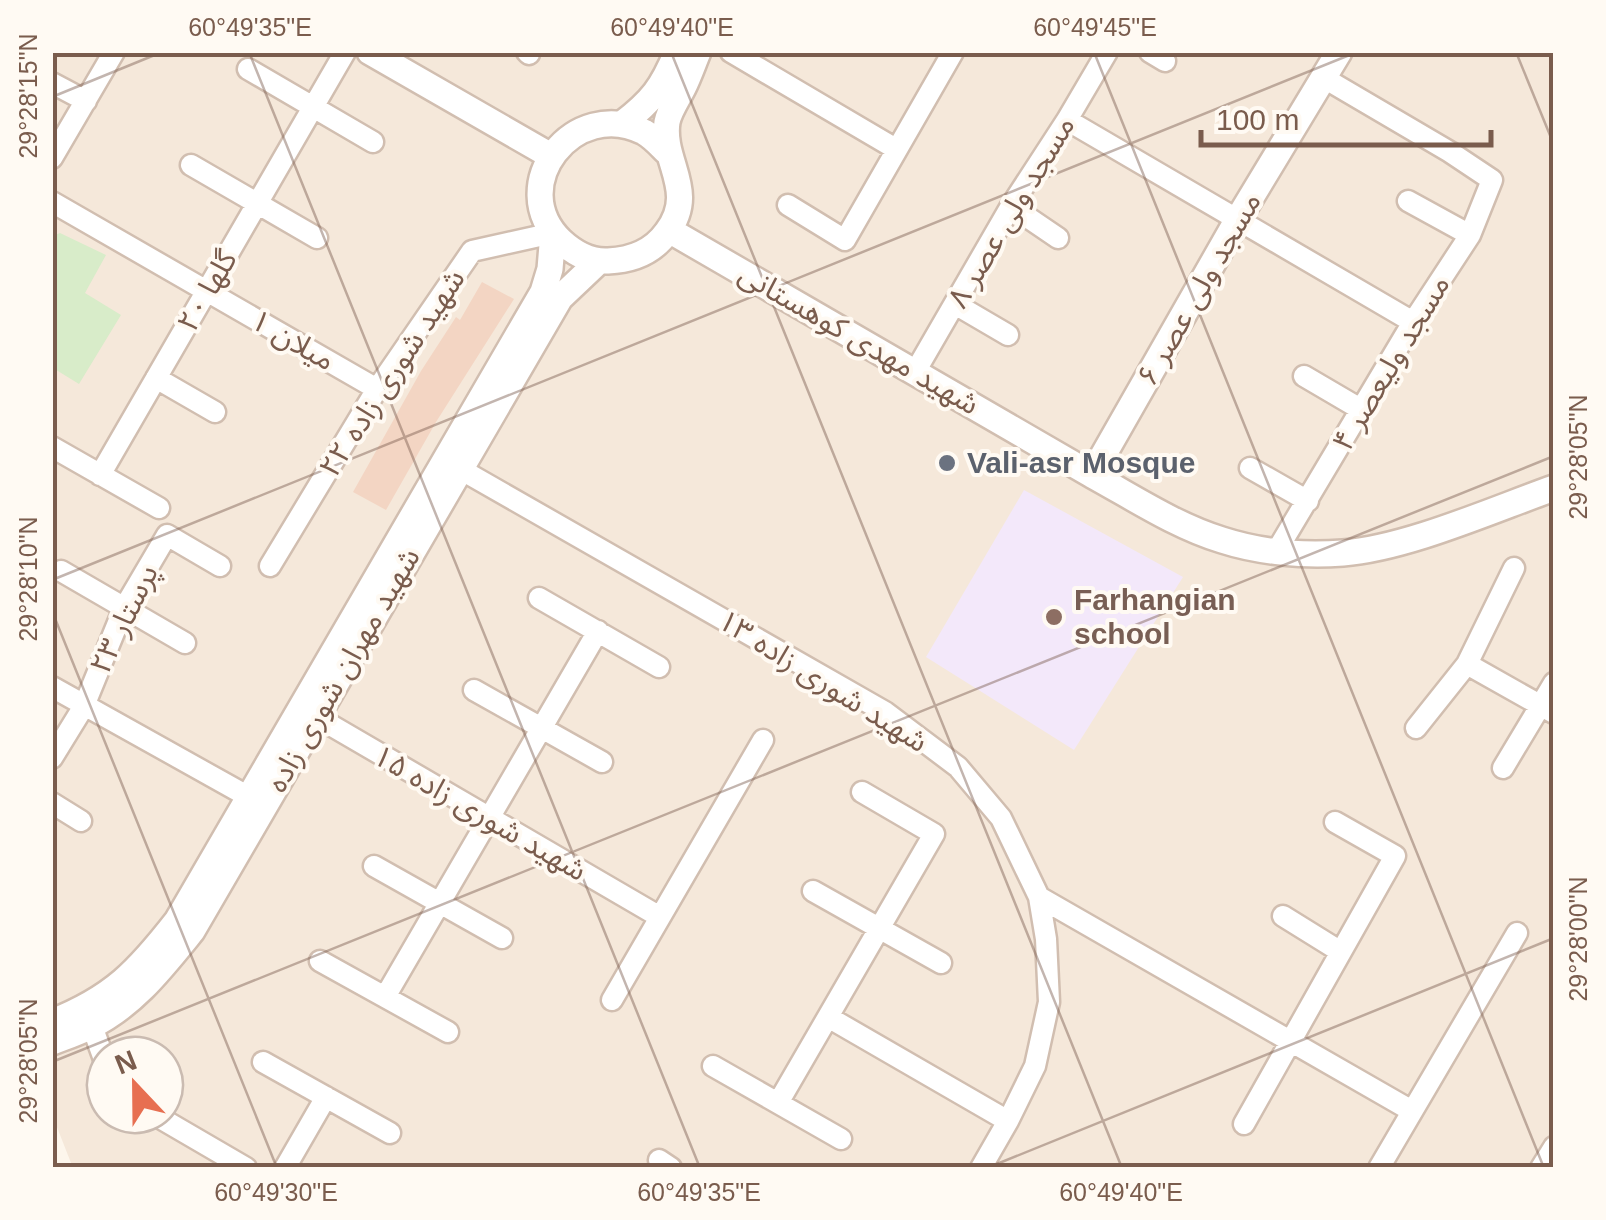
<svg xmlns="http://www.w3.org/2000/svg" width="1606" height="1220" font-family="Arial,'Noto Sans Arabic',sans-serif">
  <rect width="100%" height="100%" fill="#fdf6ec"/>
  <path fill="#f5e8da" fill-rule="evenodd" d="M 53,53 L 1553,53 L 1553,1167 L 73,1168 L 53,1117 ZM 105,1055 L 165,1055 L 165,1115 L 105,1115 Z"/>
  <path fill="#f3e8fa" d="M 1024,490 L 1183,577 L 1074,750 L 926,657 Z"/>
  <path fill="#d8ecc9" d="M 60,233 L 106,255 L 85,293 L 121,315 L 79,384 L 53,368 L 53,236 Z"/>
  <path fill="#f3d5c3" d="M 482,282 L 514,299 L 436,422 L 386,510 L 353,492 L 421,371 L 456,317 L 460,320 Z"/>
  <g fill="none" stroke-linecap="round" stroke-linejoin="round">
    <defs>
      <path id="minor" d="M 527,52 L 529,54
        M 731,52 L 896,149
        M 1150,52 L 1165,61
        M 248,69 L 373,142
        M 1324,78 L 1450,152 L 1492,180 L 1470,235
        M 52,83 L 86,101
        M 1067,120 L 1413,322
        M 52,158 L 114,52
        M 191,165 L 317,238
        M 52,202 L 377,389
        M 788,205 L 845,240 L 953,52
        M 1011,206 L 1058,238
        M 955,304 L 1008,335
        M 915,372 L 1011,206 L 1067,120 L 1107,52
        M 1304,376 L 1362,410
        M 156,378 L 215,412
        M 52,447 L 159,508
        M 1250,468 L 1308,501
        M 460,469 L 885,712 L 958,767 L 1001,818 L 1039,897 L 1046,939 L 1049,1002 L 1035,1066 L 1008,1121 L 981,1168
        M 100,475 L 345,52
        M 1276,552 L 1413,322 L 1470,235 L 1408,201
        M 270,566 L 377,389 L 472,251 L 553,233
        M 61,571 L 185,643
        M 539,598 L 659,667
        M 1467,664 L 1554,713
        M 52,687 L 249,797
        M 474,690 L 602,762
        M 303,709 L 660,917
        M 1416,728 L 1467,664 L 1514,568
        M 52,758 L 84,706 L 124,608 L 167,535 L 220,566
        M 1503,768 L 1554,683
        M 52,803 L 81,821
        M 374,866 L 502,938
        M 813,891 L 941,963
        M 1039,897 L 1412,1111
        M 1283,916 L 1341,952
        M 320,961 L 448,1032
        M 385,997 L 598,631
        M 612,1000 L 763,740
        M 828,1017 L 1008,1121
        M 92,1026 L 105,1062
        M 263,1062 L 390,1133
        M 713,1066 L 841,1139
        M 778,1103 L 934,834 L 862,792
        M 155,1115 L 246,1168
        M 1244,1124 L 1395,856 L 1335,822
        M 659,1160 L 671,1168
        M 285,1168 L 326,1097
        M 1379,1168 L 1517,933
        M 1541,1168 L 1554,1147"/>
      <path id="tertiary" d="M 370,52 L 551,156
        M 622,124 C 652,101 662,88 677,52
        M 667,152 C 660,145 653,137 644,132 C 574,96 504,186 561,241 C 574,253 590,262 608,261 C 632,260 653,252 667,232 C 698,191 661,162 667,122 C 669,111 678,98 683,88 C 689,76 693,64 698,52
        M 669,230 L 1092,475 C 1134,498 1176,526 1222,540 C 1259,552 1303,556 1343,553 C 1407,548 1492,510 1554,488
        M 1092,475 L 1238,219 L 1339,52
        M 52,1022 C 113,998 138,971 177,921 L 543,292 L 550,269 L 553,233
        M 52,1042 C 65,1037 77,1033 89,1027 C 133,1006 162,968 192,931 L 560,298 L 598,262"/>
    </defs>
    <use href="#minor" stroke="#d1beb0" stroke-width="25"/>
    <use href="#tertiary" stroke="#d1beb0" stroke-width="30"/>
    <use href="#minor" stroke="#fff" stroke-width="20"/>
    <use href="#tertiary" stroke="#fff" stroke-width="25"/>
  </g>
  <path fill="none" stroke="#7a5c4d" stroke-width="2.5" stroke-opacity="0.45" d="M 249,52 L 700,1168M 671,52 L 1122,1168M 1094,52 L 1544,1168M 1516,52 L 1554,145M 52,97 L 162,52M 52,580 L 1357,52M 52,611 L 277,1168M 52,1062 L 1554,456M 987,1168 L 1554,938"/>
  <circle fill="#6b7280" stroke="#fffaf3" stroke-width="4" cx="947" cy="463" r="10"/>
  <circle fill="#8d6e63" stroke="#fffaf3" stroke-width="4" cx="1054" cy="617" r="10"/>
  <g text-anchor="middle" stroke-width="8" stroke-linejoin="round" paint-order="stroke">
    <g font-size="30" fill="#7a5c4d" stroke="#fffaf3">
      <text transform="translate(1011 212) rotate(-59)" y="10">مسجد ولی عصر ۸</text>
      <text transform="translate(1199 289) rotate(-60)" y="10">مسجد ولی عصر ۶</text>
      <text transform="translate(207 291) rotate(-60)" y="10">گلها ۲۰</text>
      <text transform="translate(859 339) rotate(30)" y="10">شهید مهدی کوهستانی</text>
      <text transform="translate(293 340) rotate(30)" y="10">میلان ۱</text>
      <text transform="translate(1391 363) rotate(-59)" y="10">مسجد ولیعصر ۴</text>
      <text transform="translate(392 373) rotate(-57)" y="10">شهید شوری زاده ۲۲</text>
      <text transform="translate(124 619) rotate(-64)" y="10">پرستار ۲۳</text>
      <text transform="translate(343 670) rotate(-60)" y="10">شهید مهران شوری زاده</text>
      <text transform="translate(823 681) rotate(32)" y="10">شهید شوری زاده ۱۳</text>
      <text transform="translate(480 813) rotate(30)" y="10">شهید شوری زاده ۱۵</text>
    </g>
    <g font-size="30" font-weight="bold" fill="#5b616d" stroke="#fffaf3" text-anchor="start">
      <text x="967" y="473">Vali-asr Mosque</text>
    </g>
    <g font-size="30" font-weight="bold" fill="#785e54" stroke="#fffaf3" text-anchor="start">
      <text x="1074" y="610">Farhangian<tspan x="1074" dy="34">school</tspan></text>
    </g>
  </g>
  <rect width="1606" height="1220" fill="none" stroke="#fffaf3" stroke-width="110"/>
  <g transform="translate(135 1085) rotate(338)"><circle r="48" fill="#fffaf3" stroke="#cabbb1" stroke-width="2.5"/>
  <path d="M0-8L18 38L0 25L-18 38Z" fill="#e76f51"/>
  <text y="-15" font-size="28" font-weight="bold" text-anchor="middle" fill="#7a5c4d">N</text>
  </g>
  <path d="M1201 130v15h290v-15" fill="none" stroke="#7a5c4d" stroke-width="5"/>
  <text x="1216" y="130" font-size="30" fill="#7a5c4d" stroke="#fffaf3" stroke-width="8" paint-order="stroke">100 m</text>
  <rect x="55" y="55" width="1496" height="1110" fill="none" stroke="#7a5c4d" stroke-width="4"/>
  <g font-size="25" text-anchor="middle" fill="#7a5c4d">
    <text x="250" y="36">60°49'35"E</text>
    <text x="672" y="36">60°49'40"E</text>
    <text x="1095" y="36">60°49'45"E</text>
    <text transform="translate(28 96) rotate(-90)" y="9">29°28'15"N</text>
    <text transform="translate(1578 457) rotate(-90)" y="9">29°28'05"N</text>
    <text transform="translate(28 579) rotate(-90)" y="9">29°28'10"N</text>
    <text transform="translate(1578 939) rotate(-90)" y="9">29°28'00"N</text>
    <text transform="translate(28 1061) rotate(-90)" y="9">29°28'05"N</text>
    <text x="276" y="1201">60°49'30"E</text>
    <text x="699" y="1201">60°49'35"E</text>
    <text x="1121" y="1201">60°49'40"E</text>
  </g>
</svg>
